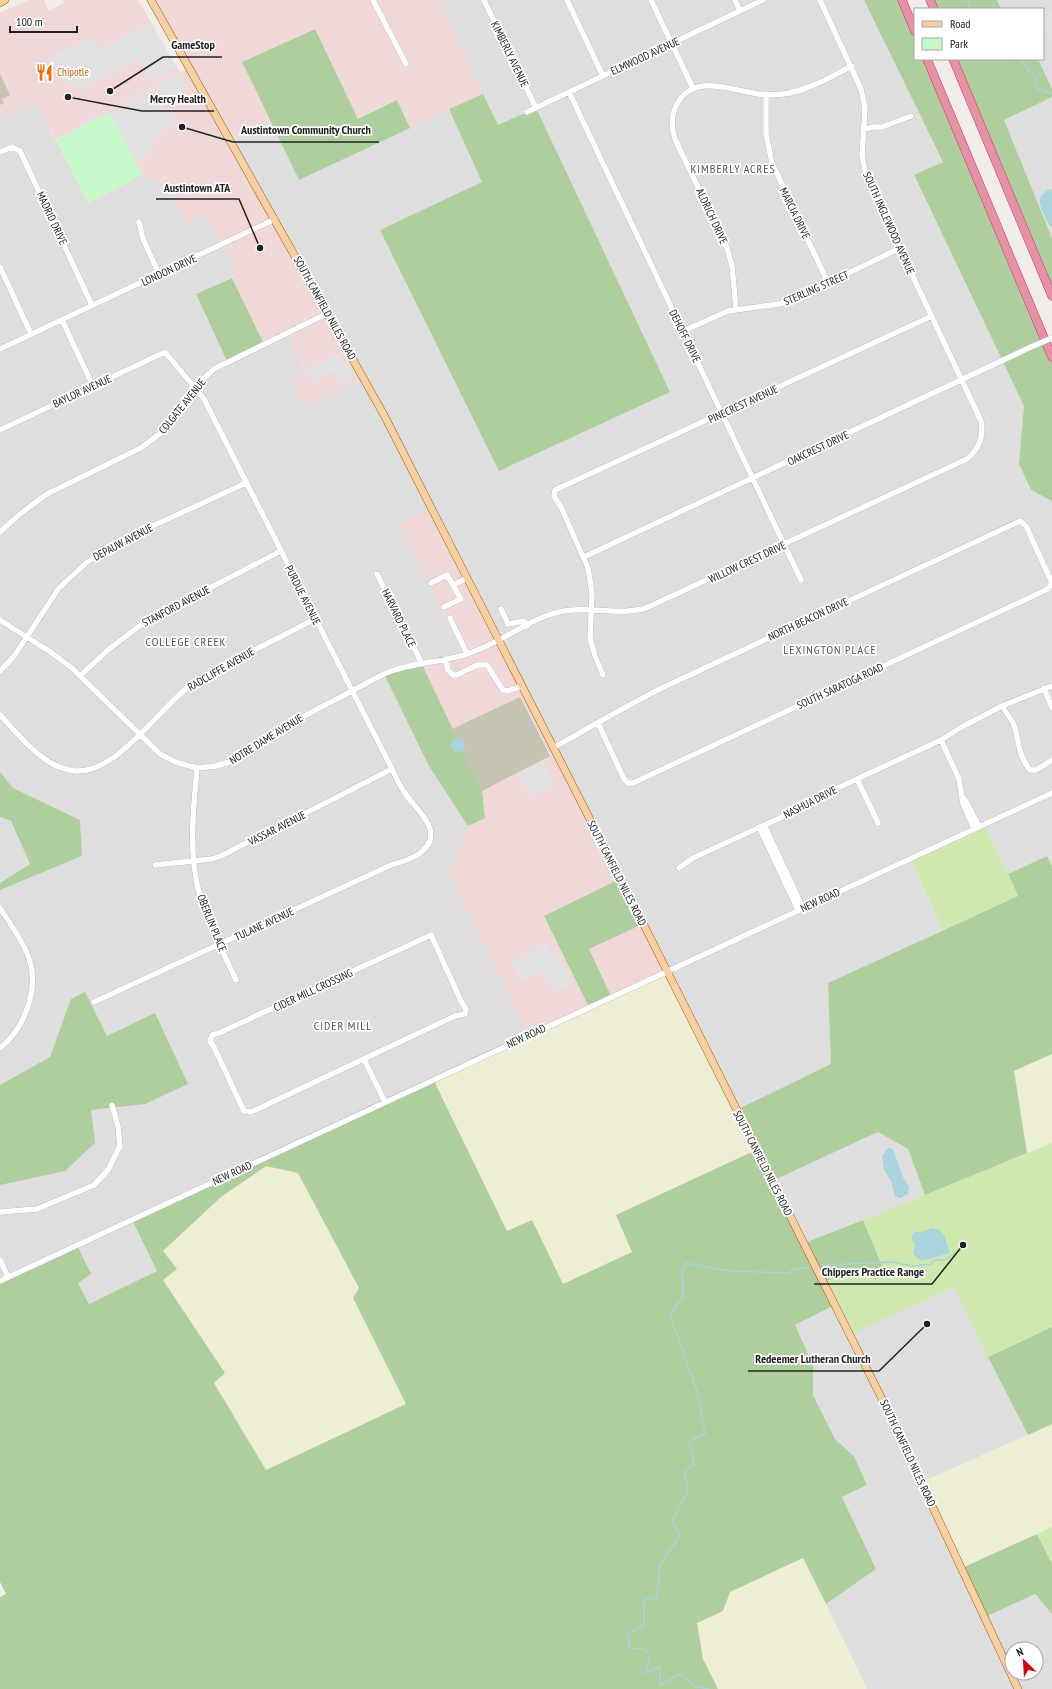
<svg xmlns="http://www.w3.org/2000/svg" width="1052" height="1689" font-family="'PT Sans Narrow',sans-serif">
  <rect width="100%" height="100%" fill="#f1ede8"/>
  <path fill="#dfdede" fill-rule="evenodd" d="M 439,0 L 864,0 L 943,162 L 914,176 L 1024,406 L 1019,464 L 1031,490 L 1052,501 L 1052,866 L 1047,856 L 1008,874 L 984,824 L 910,859 L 943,930 L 828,983 L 831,1064 L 736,1110 L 399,524 L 464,655 L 469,828 L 448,872 L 528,1035 L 132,1220 L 157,1271 L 89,1304 L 78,1283 L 0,1281 L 0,890 L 82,856 L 80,820 L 13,788 L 0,772 L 0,118 L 36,101 L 88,203 L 142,175 L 165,185 L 187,223 L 206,214 L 220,245 L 223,245 L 237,275 L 196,294 L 227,361 L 287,333 L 305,371 L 364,378 L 230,139 L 270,120 L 299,180 L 449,109 L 483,182 L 381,230 L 499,471 L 527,112 L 498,126 Z
    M 997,0 L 1052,0 L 1052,89 L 1038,59 L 1043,59 L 1043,9 L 1001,9 Z
    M 1052,97 L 1052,238 L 1003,119 Z
    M 0,817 L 11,821 L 30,864 L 0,883 Z
    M 878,1132 L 908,1149 L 925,1195 L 804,1243 L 772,1181 Z
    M 954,1287 L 1028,1435 L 922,1482 L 1035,1594 L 1052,1614 L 1052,1689 L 867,1689 L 826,1604 L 876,1569 L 842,1497 L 867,1485 L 854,1456 L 835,1439 L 813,1395 L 813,1365 L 794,1324 L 835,1305 L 850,1335 ZM 1012,1649 L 1036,1649 L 1036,1673 L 1012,1673 Z"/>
  <path fill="#f0d8d8" d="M 28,0 L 44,0 L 49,11 L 64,3 L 63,0 L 138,0 L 180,73 L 190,68 L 151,0 L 439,0 L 483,94 L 410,128 L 397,100 L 358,119 L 314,29 L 242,62 L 270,120 L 230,139 L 364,378 L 304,406 L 290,378 L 305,370 L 287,334 L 264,344 L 232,278 L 237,275 L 223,245 L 221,246 L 206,214 L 187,223 L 165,185 L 142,175 L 110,113 L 56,139 L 36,101 L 0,118 L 0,13 Z
    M 431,508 L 667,971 L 528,1035 L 448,872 L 469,828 L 468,826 L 485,818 L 421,662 L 464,655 L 399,524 Z"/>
  <path fill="#c5c4b3" d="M 0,74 L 10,95 L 2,99 L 4,103 L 0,105 Z
    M 520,697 L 550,756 L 482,791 L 452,729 Z"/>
  <path fill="#edeed4" d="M 667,971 L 757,1150 L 616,1215 L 632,1252 L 563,1284 L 532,1220 L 507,1231 L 433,1079 Z
    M 1052,1054 L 1052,1143 L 1027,1153 L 1013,1071 Z
    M 266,1166 L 298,1173 L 359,1288 L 353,1298 L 406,1404 L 266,1471 L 214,1383 L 225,1373 L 163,1280 L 163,1251 L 221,1197 Z
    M 1052,1424 L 1052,1527 L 962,1568 L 922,1482 Z
    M 803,1558 L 867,1689 L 718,1689 L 703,1659 L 697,1623 L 723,1611 L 730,1592 Z"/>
  <path fill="#cee8b0" d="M 984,824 L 1018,896 L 943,930 L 910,858 Z
    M 1052,1143 L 1052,1327 L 988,1357 L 954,1287 L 850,1335 L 823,1282 L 841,1274 L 884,1269 L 863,1220 Z
    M 1052,1527 L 1052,1564 L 1037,1534 Z"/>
  <path fill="#aece9e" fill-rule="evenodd" d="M 864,0 L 902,0 L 915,31 L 915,59 L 927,59 L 1052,357 L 1052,501 L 1031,490 L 1019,464 L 1024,406 L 914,175 L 943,162 Z
    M 930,0 L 997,0 L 1001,9 L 934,9 Z
    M 315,29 L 358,119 L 397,100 L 410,128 L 299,180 L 242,62 Z
    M 953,59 L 1038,59 L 1052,89 L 1052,97 L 1004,120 L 1052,238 L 1052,296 Z
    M 483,94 L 498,125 L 536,108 L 670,392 L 499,471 L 380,230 L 482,182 L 449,109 Z
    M 232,278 L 264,344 L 227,361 L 196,294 Z
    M 421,662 L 482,791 L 485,818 L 468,826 L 429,766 L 384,674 Z
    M 0,772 L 13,788 L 80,820 L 82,856 L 0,890 L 0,883 L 30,864 L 11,821 L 0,817 Z
    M 1047,856 L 1052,866 L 1052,1054 L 1014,1071 L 1027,1153 L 925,1195 L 908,1149 L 878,1132 L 772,1181 L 804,1243 L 863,1220 L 884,1270 L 841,1274 L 824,1282 L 835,1305 L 795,1325 L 813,1365 L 813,1395 L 835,1439 L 854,1456 L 867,1485 L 842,1497 L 876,1569 L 826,1604 L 803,1558 L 730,1592 L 723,1611 L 697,1623 L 703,1659 L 718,1689 L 0,1689 L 0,1597 L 6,1594 L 0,1582 L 0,1281 L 77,1245 L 91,1274 L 78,1283 L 89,1304 L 157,1271 L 132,1220 L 433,1079 L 507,1231 L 532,1220 L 563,1284 L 632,1252 L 616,1215 L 756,1150 L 736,1110 L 831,1064 L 828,983 L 1018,896 L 1008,874 ZM 266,1166 L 298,1173 L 359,1288 L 353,1298 L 406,1404 L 266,1470 L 214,1383 L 225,1373 L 163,1280 L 177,1269 L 163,1251 L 221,1197 Z
    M 620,879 L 643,924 L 589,949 L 611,996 L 589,1007 L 544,916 Z
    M 85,992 L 107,1036 L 155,1013 L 188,1084 L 145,1104 L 91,1110 L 95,1143 L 65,1171 L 0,1185 L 0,1085 L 50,1057 L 71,999 Z
    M 1052,1327 L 1052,1424 L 1028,1435 L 988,1357 Z
    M 1037,1534 L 1052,1564 L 1052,1614 L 1035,1594 L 985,1617 L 962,1568 Z"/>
  <path fill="#c7f8c9" d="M 110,113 L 142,175 L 88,203 L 56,139 Z"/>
  <path fill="#e1e1e1" d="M 1051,10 L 1052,11 L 1052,42 L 1043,22 L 1043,14 Z
    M 149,24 L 152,25 L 176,67 L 152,81 L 139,59 L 85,87 L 76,88 L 62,80 L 50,57 L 93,37 L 100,50 Z
    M 179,73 L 188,89 L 168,100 L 165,101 L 158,89 L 80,127 L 78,124 Z
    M 157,92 L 175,123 L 162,131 L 163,134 L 147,143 L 152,152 L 135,161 L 111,116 Z
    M 340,354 L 344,361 L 343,366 L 347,364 L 354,379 L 342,384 L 334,369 L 334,371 L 312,381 L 307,370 Z
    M 543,761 L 555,784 L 530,796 L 519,773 Z
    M 546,944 L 551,954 L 556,952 L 573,983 L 555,993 L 542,972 L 522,982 L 511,961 Z"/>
  <path fill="#aad3dc" d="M 1052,189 L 1052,226 L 1050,226 C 1043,212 1030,195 1052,189 Z
    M451 745a7 7 0 1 1 14 0a7 7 0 1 1-14 0Z
    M 888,1148 L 893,1149 L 903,1177 L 909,1187 L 908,1194 L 900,1198 L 895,1196 L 891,1181 L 884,1170 L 882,1156 Z
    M 932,1228 C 948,1231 945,1242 950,1253 L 922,1261 L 913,1254 L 915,1244 L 911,1237 L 914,1232 L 922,1232 Z"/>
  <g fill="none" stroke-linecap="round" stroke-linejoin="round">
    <path stroke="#aad3dc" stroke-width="1.5" d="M 968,0 L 970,9
      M 1021,59 L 1030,72 L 1037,78 L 1036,88 L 1052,94
      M 822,1265 L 892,1262 L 913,1266 L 931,1264 L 934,1260 L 945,1260 L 955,1253
      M 709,1689 L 695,1686 L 681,1674 L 660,1685 L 660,1667 L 645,1673 L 650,1658 L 646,1649 L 630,1648 L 628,1633 L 644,1626 L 644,1600 L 657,1597 L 660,1565 L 680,1535 L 672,1522 L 688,1490 L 684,1472 L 694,1464 L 689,1441 L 705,1434 L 697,1391 L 670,1315 L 683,1296 L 682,1270 L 686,1263 L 729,1271 L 789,1273 L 793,1269 L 809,1268"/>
    <defs>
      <path id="minor" d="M 373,0 L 406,64
        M 484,0 L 536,108
        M 567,0 L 603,76
        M 651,0 L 693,88
        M 735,0 L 740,11
        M 569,92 L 801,580
        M 766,94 L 766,134 L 772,163 L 828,283
        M 527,112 L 763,0
        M 863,130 L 872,127 L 882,127 L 911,116
        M 0,152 L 12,147 L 20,151 L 92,305
        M 139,222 L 143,239 L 159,274
        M 0,267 L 31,334
        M 736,309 L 732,266 L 727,248 L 675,139 C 671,127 671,115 677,104 C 693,74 727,89 753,93 C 762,95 773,95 783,94 C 808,91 830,77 852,66
        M 62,320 L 93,386
        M 683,331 L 728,311 L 779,304 L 793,300 L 900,248
        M 0,349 L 275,219
        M 0,430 L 165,352 L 204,399 L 392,769 C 396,778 401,788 407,796 C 419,812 446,834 420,853 C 412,860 399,862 389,866 L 94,1002
        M 0,532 L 20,514 L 47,494 L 141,448 L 162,432 L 201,381 L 214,369 L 328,313
        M 584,557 L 1031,347
        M 377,574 L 421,662
        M 431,583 L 447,575 L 461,599 L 444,607
        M 453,585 L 467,578
        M 501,609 L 508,624 L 524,621 L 527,626
        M 450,618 L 467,654
        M 0,620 L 49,651 L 73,669 L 160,754 L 175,762 L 197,768 L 216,766 L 236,760 L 289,724 L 386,673 C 416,661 447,663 475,651 C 505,640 533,616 564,611 C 591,606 619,616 646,608 L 967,459 C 979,449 984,436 981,421 L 867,179 L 862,156 L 865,108 L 861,89 L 820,0
        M 445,659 L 448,670 L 453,675 L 457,675 L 477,665 L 487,665 L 503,690 L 508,691 L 522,686
        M 0,671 L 15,655 L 59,588 L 86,563 L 118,542 L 246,483
        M 603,675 L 595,656 L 590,638 L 592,593 L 588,568 L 561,507 L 554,496 L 555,490 L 932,316
        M 80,676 L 109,649 L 146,621 L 281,551
        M 1044,688 L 1052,708
        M 1002,706 C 1006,713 1013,720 1015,728 C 1019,743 1019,757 1030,770 L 1036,770 L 1052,760
        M 0,715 C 21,737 44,769 76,771 C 116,773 157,712 187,688 C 203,675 222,667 240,657 C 265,645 290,632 315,619
        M 941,740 L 959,779 L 963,804 L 974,829
        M 553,748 C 590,727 626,706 664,687 L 1020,521 L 1026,526 L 1052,583 L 1048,589 L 633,783 L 628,783 L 624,779 L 598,723
        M 197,768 C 194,802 190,837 195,872 C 200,910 220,945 236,980
        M 857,779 L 878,823
        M 962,796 L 967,803 L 979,826
        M 764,825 L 803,908
        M 759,827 L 798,910
        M 155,865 L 212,859 L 223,855 L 392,769
        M 679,868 L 693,858 L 819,800 L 829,792 L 941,740 L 960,728 L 1002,706 L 1052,686
        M 0,908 C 10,923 20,937 27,953 C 41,985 26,1027 0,1048
        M 431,935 L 461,1001 L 466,1009 L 465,1014 L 455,1016 L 251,1112 L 244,1111 L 214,1047 L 210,1042 L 212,1035 L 219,1033 Z
        M 364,1059 L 385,1102
        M 0,1212 L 37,1209 L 94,1185 L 108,1170 L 120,1146 L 118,1126 L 112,1105
        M 0,1260 L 8,1277
        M 0,1281 L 1052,793"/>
      <path id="major" d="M 151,0 L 384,415 L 652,941 L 882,1399 L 1018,1689
        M 0,3 L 5,0"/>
      <path id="highway" d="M 902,0 L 915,31
        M 930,0 L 934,9
        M 927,59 L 1052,357
        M 953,59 L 1052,296"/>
    </defs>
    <use href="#minor" stroke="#a5a5a5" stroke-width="6"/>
    <use href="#major" stroke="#976006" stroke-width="8"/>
    <use href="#highway" stroke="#d52f6f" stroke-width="9"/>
    <use href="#minor" stroke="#fff" stroke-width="5.5"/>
    <use href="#major" stroke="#f8d0a5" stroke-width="7"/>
    <use href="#highway" stroke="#e493a6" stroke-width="8"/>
    <defs>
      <path id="minor-bridge" d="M 1031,347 L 1052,338"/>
    </defs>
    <use href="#minor-bridge" stroke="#a5a5a5" stroke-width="6" stroke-linecap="butt"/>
    <use href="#minor-bridge" stroke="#fff" stroke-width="5.5"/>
  </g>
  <defs>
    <symbol id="restaurant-bare" viewBox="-9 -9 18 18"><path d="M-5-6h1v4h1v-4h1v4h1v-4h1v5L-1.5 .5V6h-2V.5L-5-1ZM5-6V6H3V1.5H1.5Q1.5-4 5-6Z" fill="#e8710a" stroke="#fff" stroke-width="2.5" paint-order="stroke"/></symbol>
  </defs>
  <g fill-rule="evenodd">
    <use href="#restaurant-bare" x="32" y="60" width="25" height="25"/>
  </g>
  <g text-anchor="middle" stroke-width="3.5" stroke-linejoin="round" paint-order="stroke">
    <g font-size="11" fill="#212121" stroke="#fff">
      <text transform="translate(510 54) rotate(64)" y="4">KIMBERLY AVENUE</text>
      <text transform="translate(645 56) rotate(-25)" y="4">ELMWOOD AVENUE</text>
      <text transform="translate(795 213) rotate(64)" y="4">MARCIA DRIVE</text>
      <text transform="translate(712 216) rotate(65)" y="4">ALDRICH DRIVE</text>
      <text transform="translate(52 218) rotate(65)" y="4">MADRID DRIVE</text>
      <text transform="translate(889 223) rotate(66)" y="4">SOUTH INGLEWOOD AVENUE</text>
      <text transform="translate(169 270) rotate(-25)" y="4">LONDON DRIVE</text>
      <text transform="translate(816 288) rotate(-24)" y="4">STERLING STREET</text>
      <text transform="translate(325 308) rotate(61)" y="4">SOUTH CANFIELD NILES ROAD</text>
      <text transform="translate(685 336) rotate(64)" y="4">DEHOFF DRIVE</text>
      <text transform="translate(82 391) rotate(-25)" y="4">BAYLOR AVENUE</text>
      <text transform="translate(743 404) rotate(-25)" y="4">PINECREST AVENUE</text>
      <text transform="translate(182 406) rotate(-51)" y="4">COLGATE AVENUE</text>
      <text transform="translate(818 448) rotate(-25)" y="4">OAKCREST DRIVE</text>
      <text transform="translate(123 542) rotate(-28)" y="4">DEPAUW AVENUE</text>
      <text transform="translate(747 562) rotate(-25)" y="4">WILLOW CREST DRIVE</text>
      <text transform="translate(303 595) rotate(63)" y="4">PURDUE AVENUE</text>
      <text transform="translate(176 606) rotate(-28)" y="4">STANFORD AVENUE</text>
      <text transform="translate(399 618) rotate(64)" y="4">HARVARD PLACE</text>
      <text transform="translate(808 619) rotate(-25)" y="4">NORTH BEACON DRIVE</text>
      <text transform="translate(221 669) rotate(-30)" y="4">RADCLIFFE AVENUE</text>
      <text transform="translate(840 686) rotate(-25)" y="4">SOUTH SARATOGA ROAD</text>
      <text transform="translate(266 739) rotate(-32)" y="4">NOTRE DAME AVENUE</text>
      <text transform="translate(810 802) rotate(-27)" y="4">NASHUA DRIVE</text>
      <text transform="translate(277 828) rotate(-27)" y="4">VASSAR AVENUE</text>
      <text transform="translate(617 873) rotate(63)" y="4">SOUTH CANFIELD NILES ROAD</text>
      <text transform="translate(820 900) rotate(-25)" y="4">NEW ROAD</text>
      <text transform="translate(212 923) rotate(68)" y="4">OBERLIN PLACE</text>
      <text transform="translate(264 924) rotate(-25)" y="4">TULANE AVENUE</text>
      <text transform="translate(313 990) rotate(-25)" y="4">CIDER MILL CROSSING</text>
      <text transform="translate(526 1036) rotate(-25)" y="4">NEW ROAD</text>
      <text transform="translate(763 1163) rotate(63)" y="4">SOUTH CANFIELD NILES ROAD</text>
      <text transform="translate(232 1173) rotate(-25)" y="4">NEW ROAD</text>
      <text transform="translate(908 1453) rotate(65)" y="4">SOUTH CANFIELD NILES ROAD</text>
    </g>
    <g font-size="11" fill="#c56008" stroke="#fff" text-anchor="start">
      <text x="57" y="76">Chipotle</text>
    </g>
    <g font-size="12" letter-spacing="1" fill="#545454" stroke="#fff">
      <text x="733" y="173">KIMBERLY ACRES</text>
      <text x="186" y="646">COLLEGE CREEK</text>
      <text x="830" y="654">LEXINGTON PLACE</text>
      <text x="343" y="1030">CIDER MILL</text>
    </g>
  </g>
  <path fill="none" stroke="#212121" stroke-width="1.5" d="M110 91L163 57H222M68 97L142 111H214M182 127L233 142H379M260 248L239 199H156M963 1245L932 1284H814M927 1324L879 1371H748"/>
  <g fill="#212121" stroke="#fff" stroke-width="1.5">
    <circle cx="110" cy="91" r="4"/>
    <circle cx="68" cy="97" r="4"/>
    <circle cx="182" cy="127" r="4"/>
    <circle cx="260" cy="248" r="4"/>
    <circle cx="963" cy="1245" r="4"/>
    <circle cx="927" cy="1324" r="4"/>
  </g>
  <g font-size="12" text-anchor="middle" font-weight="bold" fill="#212121" stroke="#fff" stroke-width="3.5" stroke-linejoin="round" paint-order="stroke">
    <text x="193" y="49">GameStop</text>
    <text x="178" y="103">Mercy Health</text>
    <text x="306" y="134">Austintown Community Church</text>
    <text x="197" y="192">Austintown ATA</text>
    <text x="873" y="1276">Chippers Practice Range</text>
    <text x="813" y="1363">Redeemer Lutheran Church</text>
  </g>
  <rect x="914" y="8" width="130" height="52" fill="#ffffff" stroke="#a6a6a6"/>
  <rect x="922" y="21" width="20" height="6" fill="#f8d0a5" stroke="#a6a6a6"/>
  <text x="950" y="28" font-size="12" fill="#212121">Road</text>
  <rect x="922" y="38" width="20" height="12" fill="#c7f8c9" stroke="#a6a6a6"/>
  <text x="950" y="48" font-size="12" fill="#212121">Park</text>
  <g transform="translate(1024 1661) rotate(335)"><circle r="19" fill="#ffffff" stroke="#a6a6a6"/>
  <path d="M0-3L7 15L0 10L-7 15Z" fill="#c90811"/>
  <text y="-6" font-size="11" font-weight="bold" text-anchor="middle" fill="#212121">N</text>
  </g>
  <path d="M10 26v6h67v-6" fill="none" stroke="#212121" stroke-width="2"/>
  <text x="16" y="26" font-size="12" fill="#212121" stroke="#ffffff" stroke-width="3" paint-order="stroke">100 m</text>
</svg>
